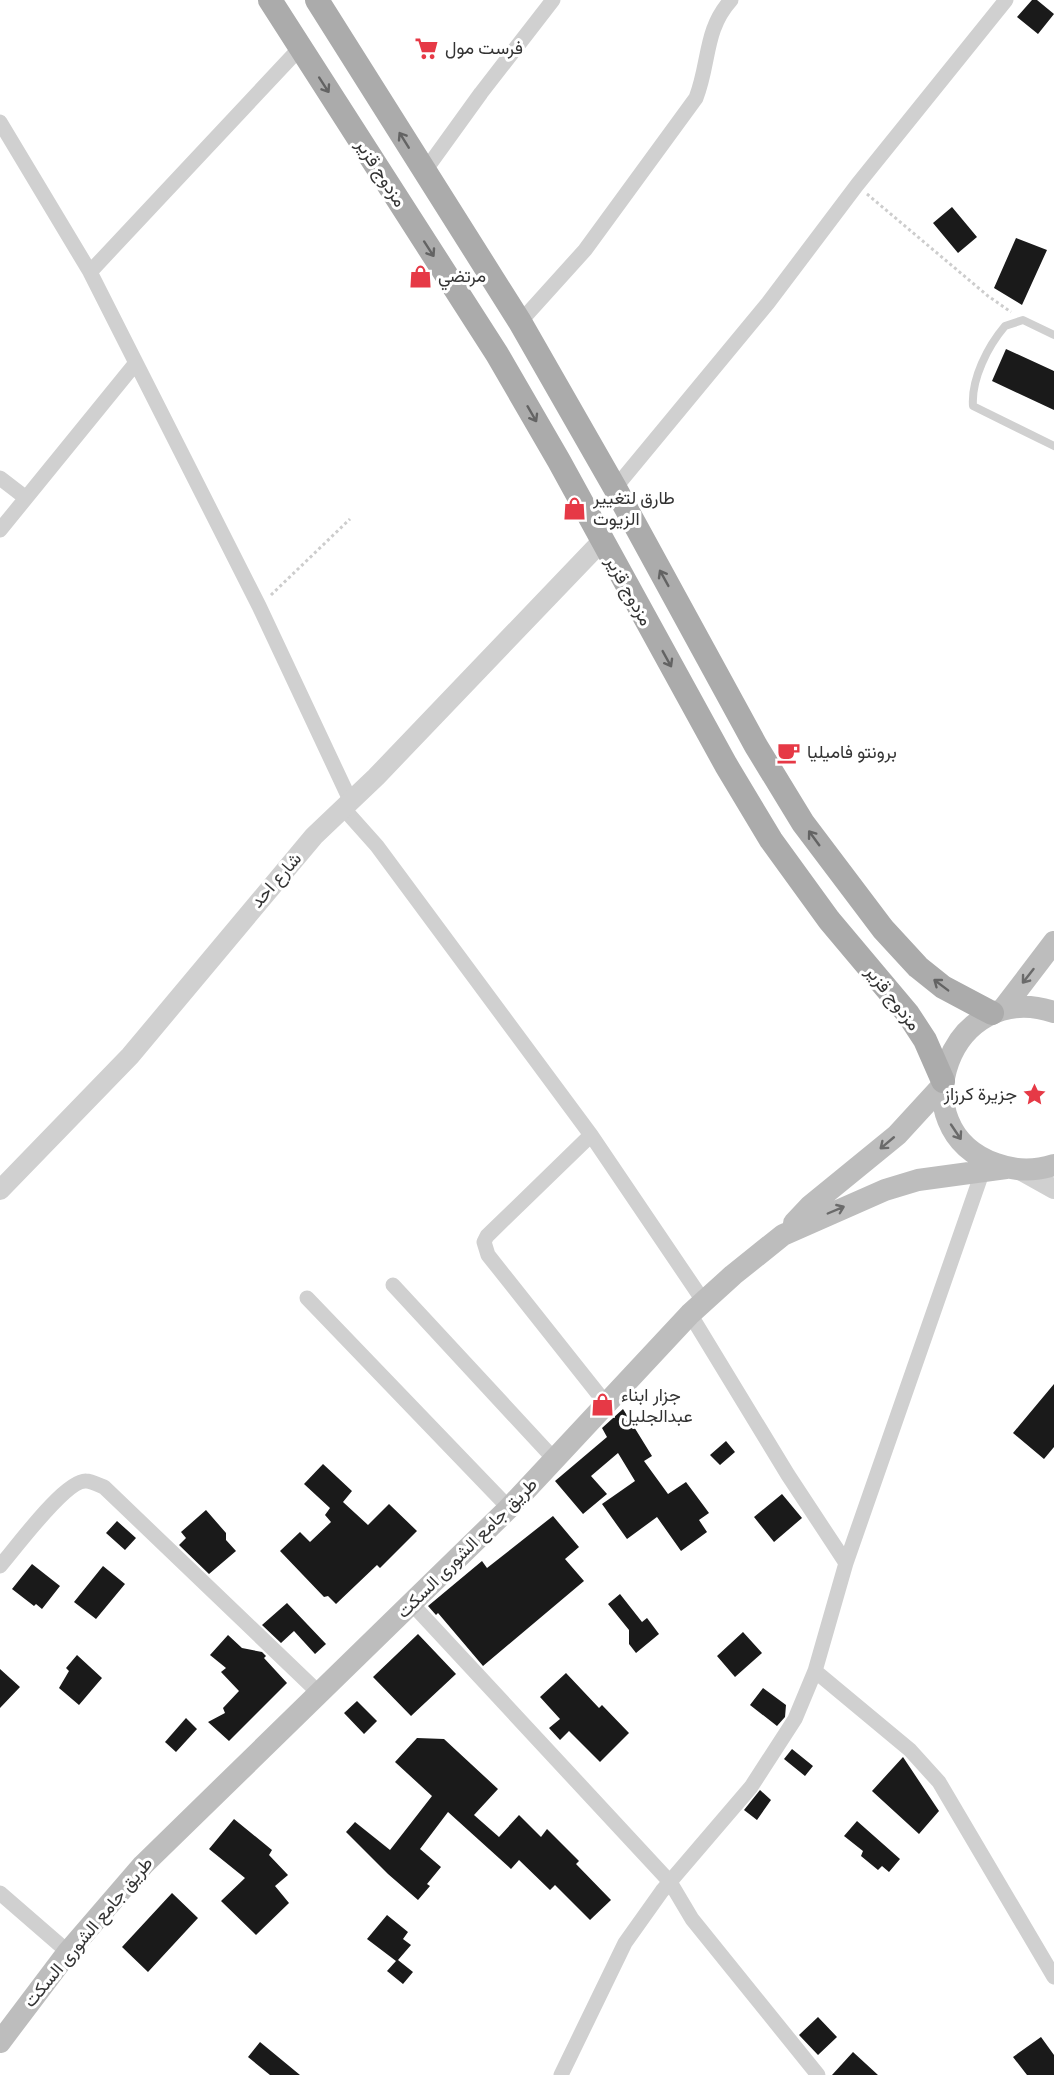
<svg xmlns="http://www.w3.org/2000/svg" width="1054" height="2075" font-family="'Roboto Condensed',Vazirmatn,sans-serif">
  <rect width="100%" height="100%" fill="#fff"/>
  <path fill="#1a1a1a" d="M 1032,0 L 1037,0 L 1054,14 L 1038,34 L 1017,17 Z
    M 952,207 L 977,237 L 958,253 L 933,223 Z
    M 1016,238 L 1047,250 L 1022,305 L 994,288 Z
    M 1006,349 L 1054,371 L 1054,410 L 992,381 Z
    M 1054,1384 L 1054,1447 L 1044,1459 L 1013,1433 Z
    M 623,1409 L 652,1456 L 644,1461 L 668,1494 L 686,1482 L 709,1513 L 699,1520 L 707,1532 L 681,1551 L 657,1517 L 627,1539 L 602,1504 L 635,1481 L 618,1453 L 591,1476 L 607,1494 L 583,1514 L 555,1481 L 607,1437 L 602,1428 Z
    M 726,1441 L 735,1452 L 720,1465 L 710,1455 Z
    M 323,1464 L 352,1491 L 343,1502 L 368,1525 L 389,1504 L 417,1531 L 380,1568 L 377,1565 L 336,1604 L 328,1596 L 324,1597 L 280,1551 L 300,1532 L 310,1542 L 331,1522 L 325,1515 L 330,1508 L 304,1484 Z
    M 782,1494 L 802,1518 L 774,1542 L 754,1517 Z
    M 206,1510 L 226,1533 L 226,1540 L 236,1551 L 209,1574 L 179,1545 L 186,1538 L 181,1532 Z
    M 553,1516 L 579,1547 L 565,1559 L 584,1581 L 483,1666 L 438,1613 L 436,1615 L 428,1606 L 482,1561 L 487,1568 Z
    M 117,1521 L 136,1538 L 125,1550 L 106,1533 Z
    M 32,1564 L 60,1586 L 42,1609 L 36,1604 L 34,1606 L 12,1589 Z
    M 103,1566 L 125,1584 L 96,1619 L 74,1602 Z
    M 620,1594 L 642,1622 L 647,1618 L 659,1634 L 636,1653 L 629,1644 L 629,1630 L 608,1604 Z
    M 287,1603 L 326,1644 L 315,1654 L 294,1631 L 281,1643 L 262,1625 Z
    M 743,1632 L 762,1653 L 735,1677 L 717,1656 Z
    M 418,1634 L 456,1674 L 411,1716 L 373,1677 Z
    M 228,1635 L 242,1648 L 262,1652 L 266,1656 L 264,1658 L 287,1683 L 229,1741 L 208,1722 L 225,1713 L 223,1708 L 239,1691 L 221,1672 L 226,1668 L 210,1655 Z
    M 77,1655 L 102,1678 L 79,1705 L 59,1688 L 69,1671 L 66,1668 Z
    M 0,1669 L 20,1687 L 0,1708 Z
    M 566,1673 L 599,1708 L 602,1705 L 629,1733 L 600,1762 L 569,1731 L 560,1740 L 549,1728 L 560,1719 L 540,1697 Z
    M 763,1688 L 786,1705 L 785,1717 L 777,1726 L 750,1705 Z
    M 357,1701 L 377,1721 L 364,1734 L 344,1713 Z
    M 186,1718 L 197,1729 L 176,1752 L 165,1742 Z
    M 417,1738 L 444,1739 L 498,1789 L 474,1815 L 499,1837 L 519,1815 L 541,1837 L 547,1829 L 579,1861 L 576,1864 L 611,1900 L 590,1920 L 555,1885 L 550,1890 L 519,1860 L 511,1869 L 448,1812 L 420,1849 L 441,1867 L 427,1884 L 430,1886 L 418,1900 L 388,1874 L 346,1832 L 355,1822 L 390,1850 L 432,1796 L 395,1762 Z
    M 792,1749 L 813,1766 L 805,1776 L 784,1759 Z
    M 903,1757 L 939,1811 L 919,1834 L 872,1791 Z
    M 760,1790 L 771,1800 L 757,1820 L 744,1810 Z
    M 234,1819 L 272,1850 L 269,1855 L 288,1875 L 275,1886 L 289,1903 L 256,1935 L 221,1901 L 245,1878 L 209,1849 Z
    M 857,1821 L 900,1859 L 889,1872 L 882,1866 L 878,1870 L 861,1856 L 863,1851 L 844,1836 Z
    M 172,1893 L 198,1918 L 148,1972 L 122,1947 Z
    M 387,1915 L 408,1932 L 403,1939 L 411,1945 L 398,1960 L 413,1972 L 403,1984 L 387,1971 L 396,1961 L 367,1939 Z
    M 818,2017 L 837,2037 L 818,2055 L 799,2035 Z
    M 1041,2037 L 1054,2055 L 1054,2075 L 1027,2075 L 1013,2057 Z
    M 260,2042 L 300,2075 L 270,2075 L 248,2057 Z
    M 853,2052 L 878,2075 L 832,2075 Z"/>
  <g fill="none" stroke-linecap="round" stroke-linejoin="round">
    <path stroke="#cdcdcd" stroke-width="3" stroke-dasharray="3 3" stroke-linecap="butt" d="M 867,194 L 988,296 L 1011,312
      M 271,595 L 350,519"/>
    <path stroke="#d0d0d0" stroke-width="8" d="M 1054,335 L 1023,320 L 1005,326 C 988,346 971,379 973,406 L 1054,446"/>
    <path stroke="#d0d0d0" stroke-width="15" d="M 0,122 L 90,272 L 259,606 L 351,802
      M 424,172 L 481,93 L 553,0
      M 90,272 L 300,48
      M 520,322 L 585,250 L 696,98 C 710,62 704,30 731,0
      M 0,478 L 26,498
      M 615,488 L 768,303 L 857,185 L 1006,0
      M 0,530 L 135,364
      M 344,809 L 377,846 L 591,1135 L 704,1302
      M 591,1135 L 487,1236 L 484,1242 L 488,1255 L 607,1405
      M 393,1285 L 555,1460
      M 307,1298 L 509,1508
      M 690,1314 L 788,1475 L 846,1563
      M 0,1566 C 15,1549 65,1480 86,1481 C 91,1481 99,1485 104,1487 L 320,1694
      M 412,1604 L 670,1882 L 692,1919 L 818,2075
      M 815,1671 L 910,1750 L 939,1782 L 1054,1977
      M 0,1893 L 68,1952
      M 561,2075 L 625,1943 L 662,1891 L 751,1787 L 795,1719 L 815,1671 L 846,1563 L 982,1173"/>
    <path stroke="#d0d0d0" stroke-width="20" d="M 1020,1170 L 1054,1189
      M 0,1190 L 130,1056 L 314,836 L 376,777 L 602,541"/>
    <path stroke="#bdbdbd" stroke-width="22" d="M 1003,1009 L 1054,942
      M 1054,1012 C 950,977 896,1129 996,1164 C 1015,1171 1035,1171 1054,1165
      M 794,1223 L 810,1206 L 897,1135 L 942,1086
      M 0,2042 L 68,1952 L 143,1865 L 509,1508 L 690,1314 L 733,1275 L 783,1235 L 885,1190 L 918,1180 L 1006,1168"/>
    <path stroke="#ababab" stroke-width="24" d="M 270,0 L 497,354 L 559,461 L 726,765 L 771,840 L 829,920 L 908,1014 L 925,1040 L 943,1081
      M 317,0 L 520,322 L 615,488 L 756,746 L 803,823 L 883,929 L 918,967 L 943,987 L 992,1013"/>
  </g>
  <defs><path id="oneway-shaft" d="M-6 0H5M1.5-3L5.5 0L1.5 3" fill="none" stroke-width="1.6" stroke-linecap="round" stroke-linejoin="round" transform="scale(1.5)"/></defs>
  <g stroke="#636363">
    <use href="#oneway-shaft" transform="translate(324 85) rotate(57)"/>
    <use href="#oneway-shaft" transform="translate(404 140) rotate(-122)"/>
    <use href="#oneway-shaft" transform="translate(429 249) rotate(57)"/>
    <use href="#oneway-shaft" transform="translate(532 414) rotate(60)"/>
    <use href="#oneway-shaft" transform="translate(664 578) rotate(-119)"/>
    <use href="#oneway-shaft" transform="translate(667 659) rotate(61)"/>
    <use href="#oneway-shaft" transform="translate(814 838) rotate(-126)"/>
    <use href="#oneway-shaft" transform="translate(941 985) rotate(-143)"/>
  </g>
  <g stroke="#6a6a6a">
    <use href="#oneway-shaft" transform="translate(1028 976) rotate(128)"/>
    <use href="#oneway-shaft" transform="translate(956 1132) rotate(56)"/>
    <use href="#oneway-shaft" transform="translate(887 1143) rotate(140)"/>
    <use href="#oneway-shaft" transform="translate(836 1210) rotate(-23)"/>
  </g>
  <defs>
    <symbol id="supermarket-bare" viewBox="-9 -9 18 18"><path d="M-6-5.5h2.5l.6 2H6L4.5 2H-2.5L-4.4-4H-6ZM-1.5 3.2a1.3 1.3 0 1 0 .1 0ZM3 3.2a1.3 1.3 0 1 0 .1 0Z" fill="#e63946" stroke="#fff" stroke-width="2.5" paint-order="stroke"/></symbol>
    <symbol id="shop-bare" viewBox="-9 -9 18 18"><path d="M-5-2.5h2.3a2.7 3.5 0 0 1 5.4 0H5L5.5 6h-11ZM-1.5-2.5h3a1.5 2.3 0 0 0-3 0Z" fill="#e63946" stroke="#fff" stroke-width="2.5" paint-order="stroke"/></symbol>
    <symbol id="cafe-bare" viewBox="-9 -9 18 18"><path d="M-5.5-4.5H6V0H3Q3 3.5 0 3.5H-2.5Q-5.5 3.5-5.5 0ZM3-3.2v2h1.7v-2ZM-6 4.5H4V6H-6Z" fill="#e63946" stroke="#fff" stroke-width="2.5" paint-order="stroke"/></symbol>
    <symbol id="sight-bare" viewBox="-9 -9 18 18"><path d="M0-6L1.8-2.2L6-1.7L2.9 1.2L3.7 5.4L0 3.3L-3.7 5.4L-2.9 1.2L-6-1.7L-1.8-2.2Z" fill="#e63946" stroke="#fff" stroke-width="2.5" paint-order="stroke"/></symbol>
  </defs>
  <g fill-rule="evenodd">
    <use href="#supermarket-bare" x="410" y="32" width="33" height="33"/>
    <use href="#shop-bare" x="404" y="260" width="33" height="33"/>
    <use href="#shop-bare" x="558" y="492" width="33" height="33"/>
    <use href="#cafe-bare" x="772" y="736" width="33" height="33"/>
    <use href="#sight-bare" x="1018" y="1078" width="33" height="33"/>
    <use href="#shop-bare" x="586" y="1388" width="33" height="33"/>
  </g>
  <g text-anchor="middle" stroke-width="6" stroke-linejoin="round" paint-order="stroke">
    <g font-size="18" fill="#333" stroke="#fff" text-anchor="start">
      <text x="445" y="54">فرست مول</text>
      <text x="438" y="282">مرتضي</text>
      <text x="593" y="504">طارق لتغيير<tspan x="593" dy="21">الزيوت</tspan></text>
      <text x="807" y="758">برونتو فاميليا</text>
      <text x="1017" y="1100" text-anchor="end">جزيرة كرزاز</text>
      <text x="621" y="1401">جزار ابناء<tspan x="621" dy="21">عبدالجليل</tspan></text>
    </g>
    <g font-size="18" fill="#333" stroke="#fff">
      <text transform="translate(381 173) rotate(57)" y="6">مزدوج قزير</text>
      <text transform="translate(629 591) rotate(61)" y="6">مزدوج قزير</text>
      <text transform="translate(276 880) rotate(-49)" y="6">شارع احد</text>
      <text transform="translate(893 998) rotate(52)" y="6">مزدوج قزير</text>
      <text transform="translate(467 1548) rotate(-45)" y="6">طريق جامع الشورى السكت</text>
      <text transform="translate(88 1932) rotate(-50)" y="6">طريق جامع الشورى السكت</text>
    </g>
  </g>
</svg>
